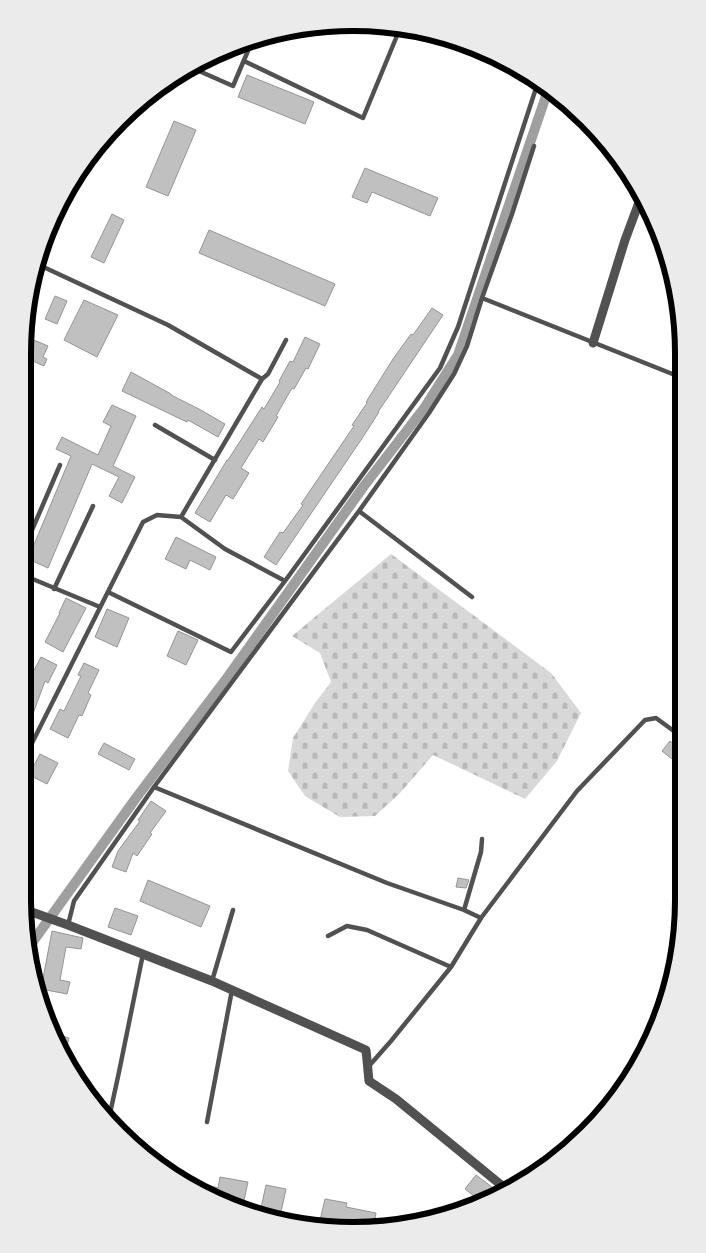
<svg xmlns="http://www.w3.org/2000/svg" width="706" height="1253" font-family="Rubik,sans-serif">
  <defs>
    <pattern id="cemetery-stones" width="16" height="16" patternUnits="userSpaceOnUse" patternTransform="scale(1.25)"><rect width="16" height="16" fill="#d8d8d8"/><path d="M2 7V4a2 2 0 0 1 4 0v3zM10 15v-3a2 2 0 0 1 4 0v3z" fill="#b8b8b8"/></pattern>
  </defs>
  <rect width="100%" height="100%" fill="#fff"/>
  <path fill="url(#cemetery-stones)" d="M 391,554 L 551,673 L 581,713 L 557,761 L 525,799 L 433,755 L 400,793 L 375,816 L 340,817 L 305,796 L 288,771 L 293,738 L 315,703 L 331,682 L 320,653 L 292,636 Z"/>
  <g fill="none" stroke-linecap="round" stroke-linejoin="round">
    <path stroke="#9f9f9f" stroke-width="10" d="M 30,948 L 34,940 L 136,798 L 227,678 L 364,486 L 425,407 L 458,355 L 548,90"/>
  </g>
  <path fill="#c0c0c0" stroke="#959595" d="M 247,75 L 314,102 L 305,124 L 238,97 Z
    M 174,121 L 196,130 L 168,196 L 146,187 Z
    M 365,168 L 438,198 L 430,216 L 372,192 L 367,203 L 352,197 Z
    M 112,214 L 124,220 L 104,263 L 91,257 Z
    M 209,230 L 335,284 L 325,306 L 199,253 Z
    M 55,296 L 67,301 L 57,324 L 45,319 Z
    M 84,300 L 118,315 L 97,357 L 64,340 Z
    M 432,308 L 443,315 L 378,412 L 379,412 L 363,437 L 276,565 L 264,557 L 280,532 L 283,533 L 303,505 L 301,504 L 354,426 L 352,425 L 367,403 L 366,402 L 393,359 L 411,334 L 413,335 Z
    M 305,337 L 320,344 L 308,369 L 306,368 L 294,389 L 292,388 L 276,416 L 278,417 L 263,442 L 259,439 L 241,468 L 249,473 L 233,499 L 226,495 L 210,522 L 195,513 L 227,460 L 228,460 L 262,407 L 264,409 L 280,382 L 279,381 L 290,361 L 293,362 Z
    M 34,340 L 48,346 L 43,357 L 47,359 L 44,366 L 26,358 Z
    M 131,372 L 171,394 L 171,395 L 199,409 L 225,424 L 218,437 L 188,420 L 187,422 L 122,391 Z
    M 112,405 L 136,416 L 113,466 L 135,477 L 122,503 L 109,496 L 119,477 L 92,464 L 48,568 L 28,559 L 71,456 L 56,449 L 62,437 L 98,455 L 111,426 L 103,422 Z
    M 176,537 L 216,557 L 210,570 L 190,560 L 186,569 L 165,559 Z
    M 66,598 L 86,608 L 63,652 L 45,642 L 60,613 L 59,613 Z
    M 107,609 L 129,618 L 117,647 L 95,637 Z
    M 178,631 L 198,640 L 186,665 L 167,656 Z
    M 41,657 L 57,665 L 48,683 L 45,681 L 31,719 L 23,734 L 23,698 L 30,678 Z
    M 84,663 L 99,670 L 88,693 L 91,695 L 82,716 L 79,715 L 68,738 L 50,729 L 60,709 L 64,711 L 81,676 L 78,675 Z
    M 670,741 L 682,750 L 682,767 L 662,751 Z
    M 104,743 L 135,759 L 129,770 L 98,754 Z
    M 40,754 L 58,763 L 47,784 L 29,775 Z
    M 151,801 L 166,811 L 150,833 L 152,834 L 137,856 L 133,853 L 126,872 L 112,867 L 118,851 L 140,821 L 138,820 Z
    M 458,878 L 469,880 L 466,888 L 456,887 Z
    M 148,880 L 210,906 L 201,927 L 140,901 Z
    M 115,908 L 138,916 L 131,935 L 108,927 Z
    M 52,931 L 83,938 L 81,949 L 66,947 L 60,980 L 70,982 L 67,994 L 41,989 Z
    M 55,1034 L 69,1038 L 65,1053 Z
    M 162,1162 L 173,1164 L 170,1175 L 161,1167 Z
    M 476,1175 L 500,1193 L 483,1203 L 465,1189 Z
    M 220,1177 L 248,1182 L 243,1205 L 229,1202 L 192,1185 L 194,1181 L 218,1188 Z
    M 266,1185 L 286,1189 L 281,1212 L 261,1208 Z
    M 325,1199 L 347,1203 L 346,1207 L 376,1213 L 373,1230 L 354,1228 L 320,1220 Z"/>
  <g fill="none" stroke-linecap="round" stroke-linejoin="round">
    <path stroke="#515151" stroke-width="4.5" d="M 244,61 L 363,118 L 401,26
      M 190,67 L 233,86 L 253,39
      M 37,264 L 168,325 L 262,379
      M 482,298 L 680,377
      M 155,425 L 215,460
      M 359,511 L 429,413 L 454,374 L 467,346 L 482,298 L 512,214 L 534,146
      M 181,517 L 262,379 L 268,374 L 286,340
      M 23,551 L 60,465
      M 23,575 L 100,607
      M 54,589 L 93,506
      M 108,592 L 231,652 L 285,581 L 440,368 L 458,327 L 538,82
      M 23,761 L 143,522 L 157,515 L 181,517 L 225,549 L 285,581
      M 154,787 L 387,883 L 464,910 L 481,918 L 577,791 L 645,720 L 656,718 L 682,737
      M 464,910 L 481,852 L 482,839
      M 68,925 L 74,901 L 154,787 L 359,511 L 472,597
      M 328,936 L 347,926 L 367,930 L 451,967
      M 212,981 L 233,910
      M 369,1066 L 391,1041 L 451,967 L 481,918
      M 109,1118 L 119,1072 L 143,954
      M 207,1122 L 232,990"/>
    <path stroke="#515151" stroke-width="9" d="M 593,343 L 625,240 L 641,197
      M 24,911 L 29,911 L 68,925 L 212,981 L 366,1050 L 369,1081 L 396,1099 L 506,1189"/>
  </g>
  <path d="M0 0H706V1253H0ZM353 31H353A322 322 0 0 1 675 353V900A322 322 0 0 1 353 1222H353A322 322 0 0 1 31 900V353A322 322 0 0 1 353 31Z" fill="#ebebeb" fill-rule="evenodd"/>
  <path fill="none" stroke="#000" stroke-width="6" d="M353 31H353A322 322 0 0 1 675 353V900A322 322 0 0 1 353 1222H353A322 322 0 0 1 31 900V353A322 322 0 0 1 353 31Z"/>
</svg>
